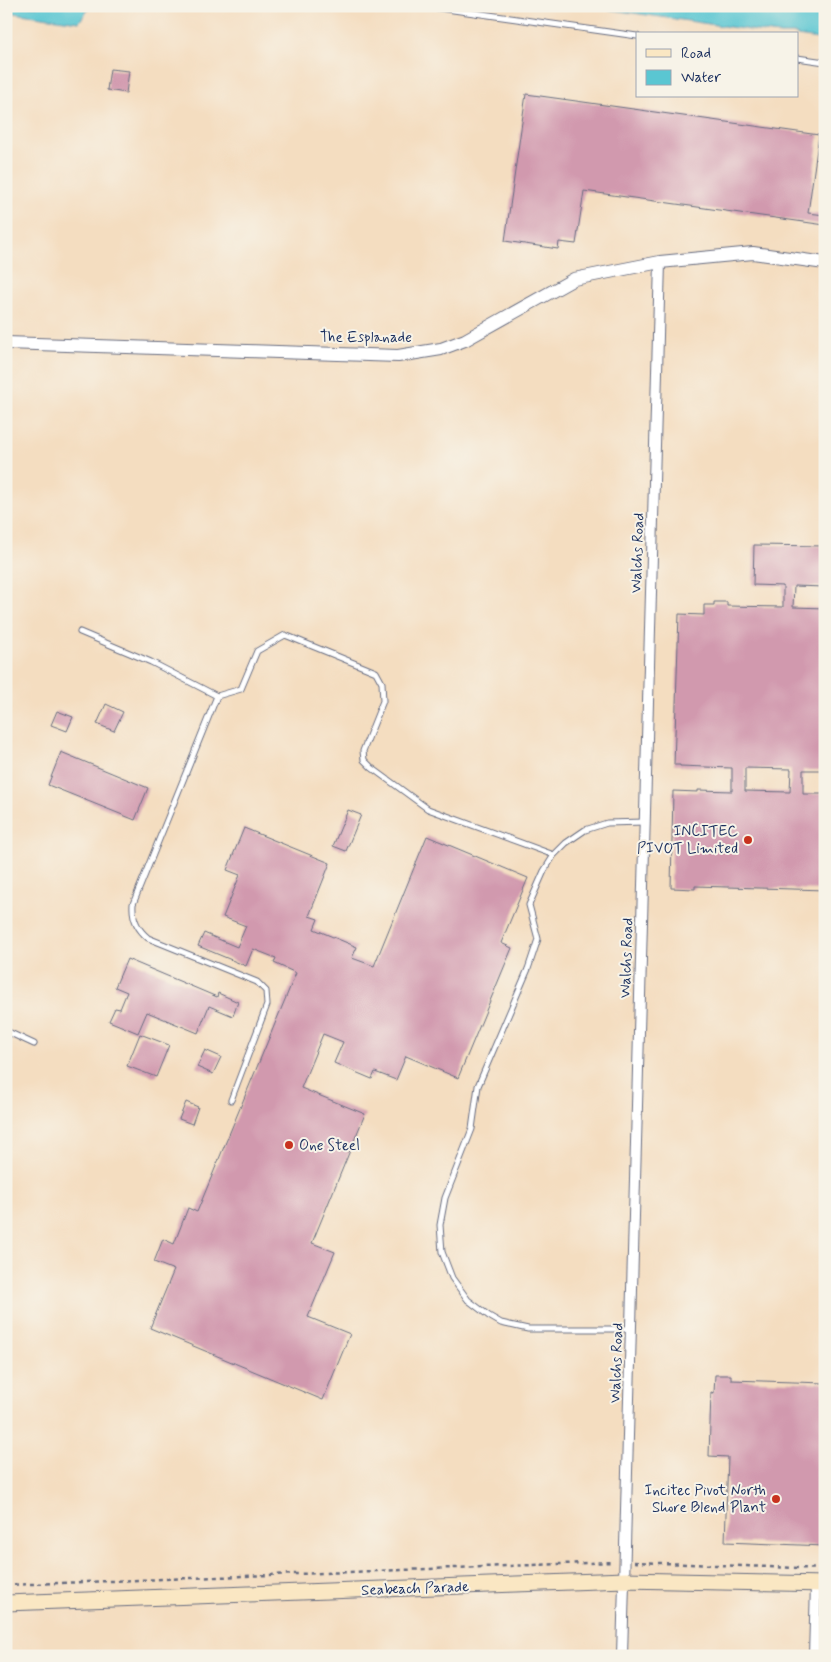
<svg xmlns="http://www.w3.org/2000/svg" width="831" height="1662" font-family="Mynerve,sans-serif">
  <rect width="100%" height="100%" fill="#f7f3e8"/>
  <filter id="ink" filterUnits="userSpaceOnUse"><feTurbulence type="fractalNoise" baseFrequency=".02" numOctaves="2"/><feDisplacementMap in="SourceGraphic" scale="10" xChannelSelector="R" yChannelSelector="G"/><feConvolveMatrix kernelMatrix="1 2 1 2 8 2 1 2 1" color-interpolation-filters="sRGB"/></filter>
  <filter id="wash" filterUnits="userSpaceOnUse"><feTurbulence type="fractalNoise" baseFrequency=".0096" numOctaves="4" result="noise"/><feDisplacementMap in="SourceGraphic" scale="20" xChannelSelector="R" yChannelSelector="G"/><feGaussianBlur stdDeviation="1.12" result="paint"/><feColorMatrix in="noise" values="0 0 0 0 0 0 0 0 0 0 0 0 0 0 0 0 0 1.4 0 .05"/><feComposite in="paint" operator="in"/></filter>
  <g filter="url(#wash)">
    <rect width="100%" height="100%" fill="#f4ddc0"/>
    <path fill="#5ac6d2" stroke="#3a7a98" d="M 6,6 L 91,6 L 79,22 L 6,12 Z
      M 585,6 L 825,6 L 825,40 L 797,36 L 797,34 L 778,34 Z"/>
    <g id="blocks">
      <path fill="#d199ae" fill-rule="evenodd" d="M 110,69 L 129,71 L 126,93 L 107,90 Z
        M 526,94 L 819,135 L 808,213 L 825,215 L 825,225 L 584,191 L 576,244 L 559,242 L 558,249 L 505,241 Z
        M 754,545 L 825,546 L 825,587 L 794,586 L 793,607 L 825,608 L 825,770 L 803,770 L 803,794 L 825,794 L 825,890 L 695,886 L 695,889 L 671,888 L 673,791 L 698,792 L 698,790 L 732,791 L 732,768 L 680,766 L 680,765 L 674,765 L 679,614 L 704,615 L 704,605 L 714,605 L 714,602 L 727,602 L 727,606 L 783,607 L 783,586 L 753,585 ZM 745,768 L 791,769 L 790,792 L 745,791 Z
        M 106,704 L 123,712 L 114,731 L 97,724 Z
        M 57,711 L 73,717 L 67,731 L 51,725 Z
        M 61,752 L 148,788 L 135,820 L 48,785 Z
        M 348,810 L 361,815 L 346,851 L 333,846 Z
        M 244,828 L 330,863 L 309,916 L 318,919 L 314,929 L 357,947 L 352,958 L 374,966 L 427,836 L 528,878 L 501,943 L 512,948 L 458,1078 L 406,1056 L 396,1080 L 375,1072 L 372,1079 L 334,1063 L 343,1042 L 323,1034 L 301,1088 L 365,1114 L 312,1243 L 335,1252 L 308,1317 L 350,1334 L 323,1400 L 150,1328 L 174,1270 L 154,1262 L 163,1239 L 174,1244 L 188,1208 L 197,1212 L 296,973 L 274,963 L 276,958 L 253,949 L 246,966 L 198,946 L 204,933 L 237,947 L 246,926 L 223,917 L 240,875 L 227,870 Z
        M 127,959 L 217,997 L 218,993 L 238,1002 L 233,1016 L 209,1006 L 198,1033 L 147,1012 L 138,1033 L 109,1021 L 115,1008 L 120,1009 L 127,992 L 115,987 Z
        M 140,1034 L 169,1045 L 156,1077 L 127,1066 Z
        M 205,1050 L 221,1057 L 213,1074 L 197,1067 Z
        M 186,1102 L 198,1107 L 192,1124 L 179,1119 Z
        M 715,1375 L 731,1375 L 731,1380 L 825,1383 L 825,1546 L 725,1542 L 728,1457 L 709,1456 L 711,1392 L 714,1393 Z"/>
    </g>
  </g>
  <g filter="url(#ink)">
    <use href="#blocks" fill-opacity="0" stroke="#676c80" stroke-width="1"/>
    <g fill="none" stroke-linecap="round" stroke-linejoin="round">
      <defs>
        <path id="service" d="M 425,6 L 637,36
          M 797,58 L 825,62
          M 80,632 L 151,662 L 217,696 L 241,689 L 257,651 L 285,635 L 376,672 L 382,683 L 383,701 L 363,751 L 364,760 L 372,768 L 428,809 L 554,855
          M 217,696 L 133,904 C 132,918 137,929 148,938 L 257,982 L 266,991 L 267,1005 L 231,1100
          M 6,1031 L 34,1044
          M 631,1329 L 528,1329 L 501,1323 L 489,1316 L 468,1300 L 452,1278 L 442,1252 L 440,1225 L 445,1198 L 472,1129 L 478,1086 L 528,969 L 538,939 L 529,905 L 544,871 L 554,855 L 566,843 L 585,830 L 607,823 L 645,822"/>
        <path id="minor" d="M 622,1656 L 660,262
          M 814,1656 L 816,1584"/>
        <path id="tertiary" d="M 6,343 L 398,356 L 441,349 L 465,340 L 574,279 L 660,262 L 753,253 L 825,263"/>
        <path id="secondary" d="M 6,1603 L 625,1580 L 825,1584"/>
      </defs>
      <use href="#service" stroke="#676c80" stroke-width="7"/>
      <use href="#minor" stroke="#676c80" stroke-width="12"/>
      <use href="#tertiary" stroke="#676c80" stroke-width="14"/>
      <use href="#secondary" stroke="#676c80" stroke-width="17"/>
      <path stroke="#676c80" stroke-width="2.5" stroke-dasharray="4 4" stroke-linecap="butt" d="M 634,1562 L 825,1569
        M 6,1585 L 613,1562"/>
      <use href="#service" stroke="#fff" stroke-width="5"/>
      <use href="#minor" stroke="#fff" stroke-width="10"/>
      <use href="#tertiary" stroke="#fff" stroke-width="12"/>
      <use href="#secondary" stroke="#fae7c3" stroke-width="15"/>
    </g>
  </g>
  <g fill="#c8321e" stroke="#f7f3e8" stroke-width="2">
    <circle cx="748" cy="840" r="5"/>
    <circle cx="289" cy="1145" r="5"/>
    <circle cx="776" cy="1499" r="5"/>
  </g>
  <g text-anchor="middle" stroke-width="4" stroke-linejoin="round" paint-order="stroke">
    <g font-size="15" fill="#1b2f5e" stroke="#f7f3e8">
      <text x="366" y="342">The Esplanade</text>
      <text transform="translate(637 553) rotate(-88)" y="5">Walchs Road</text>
      <text transform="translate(626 958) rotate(-88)" y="5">Walchs Road</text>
      <text transform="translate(616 1363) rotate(-88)" y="5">Walchs Road</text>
      <text transform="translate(415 1588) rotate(-2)" y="5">Seabeach Parade</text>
    </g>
    <g font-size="15" fill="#1b2f5e" stroke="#f7f3e8" text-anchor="end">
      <text x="738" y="836">INCITEC<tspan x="738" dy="17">PIVOT Limited</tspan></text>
      <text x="299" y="1150" text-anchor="start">One Steel</text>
      <text x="766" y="1495">Incitec Pivot North<tspan x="766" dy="17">Shore Blend Plant</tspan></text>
    </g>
  </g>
  <rect width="831" height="1662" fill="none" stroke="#f7f3e8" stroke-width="25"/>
  <rect x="636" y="32" width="162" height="65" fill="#f7f3e8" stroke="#9fa5b1"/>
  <rect x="646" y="49" width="25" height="8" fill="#fae7c3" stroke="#9fa5b1"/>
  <text x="681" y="58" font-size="15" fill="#1b2f5e">Road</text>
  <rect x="646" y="70" width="25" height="15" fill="#5ac6d2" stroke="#9fa5b1"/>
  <text x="681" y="82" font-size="15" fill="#1b2f5e">Water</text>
</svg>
